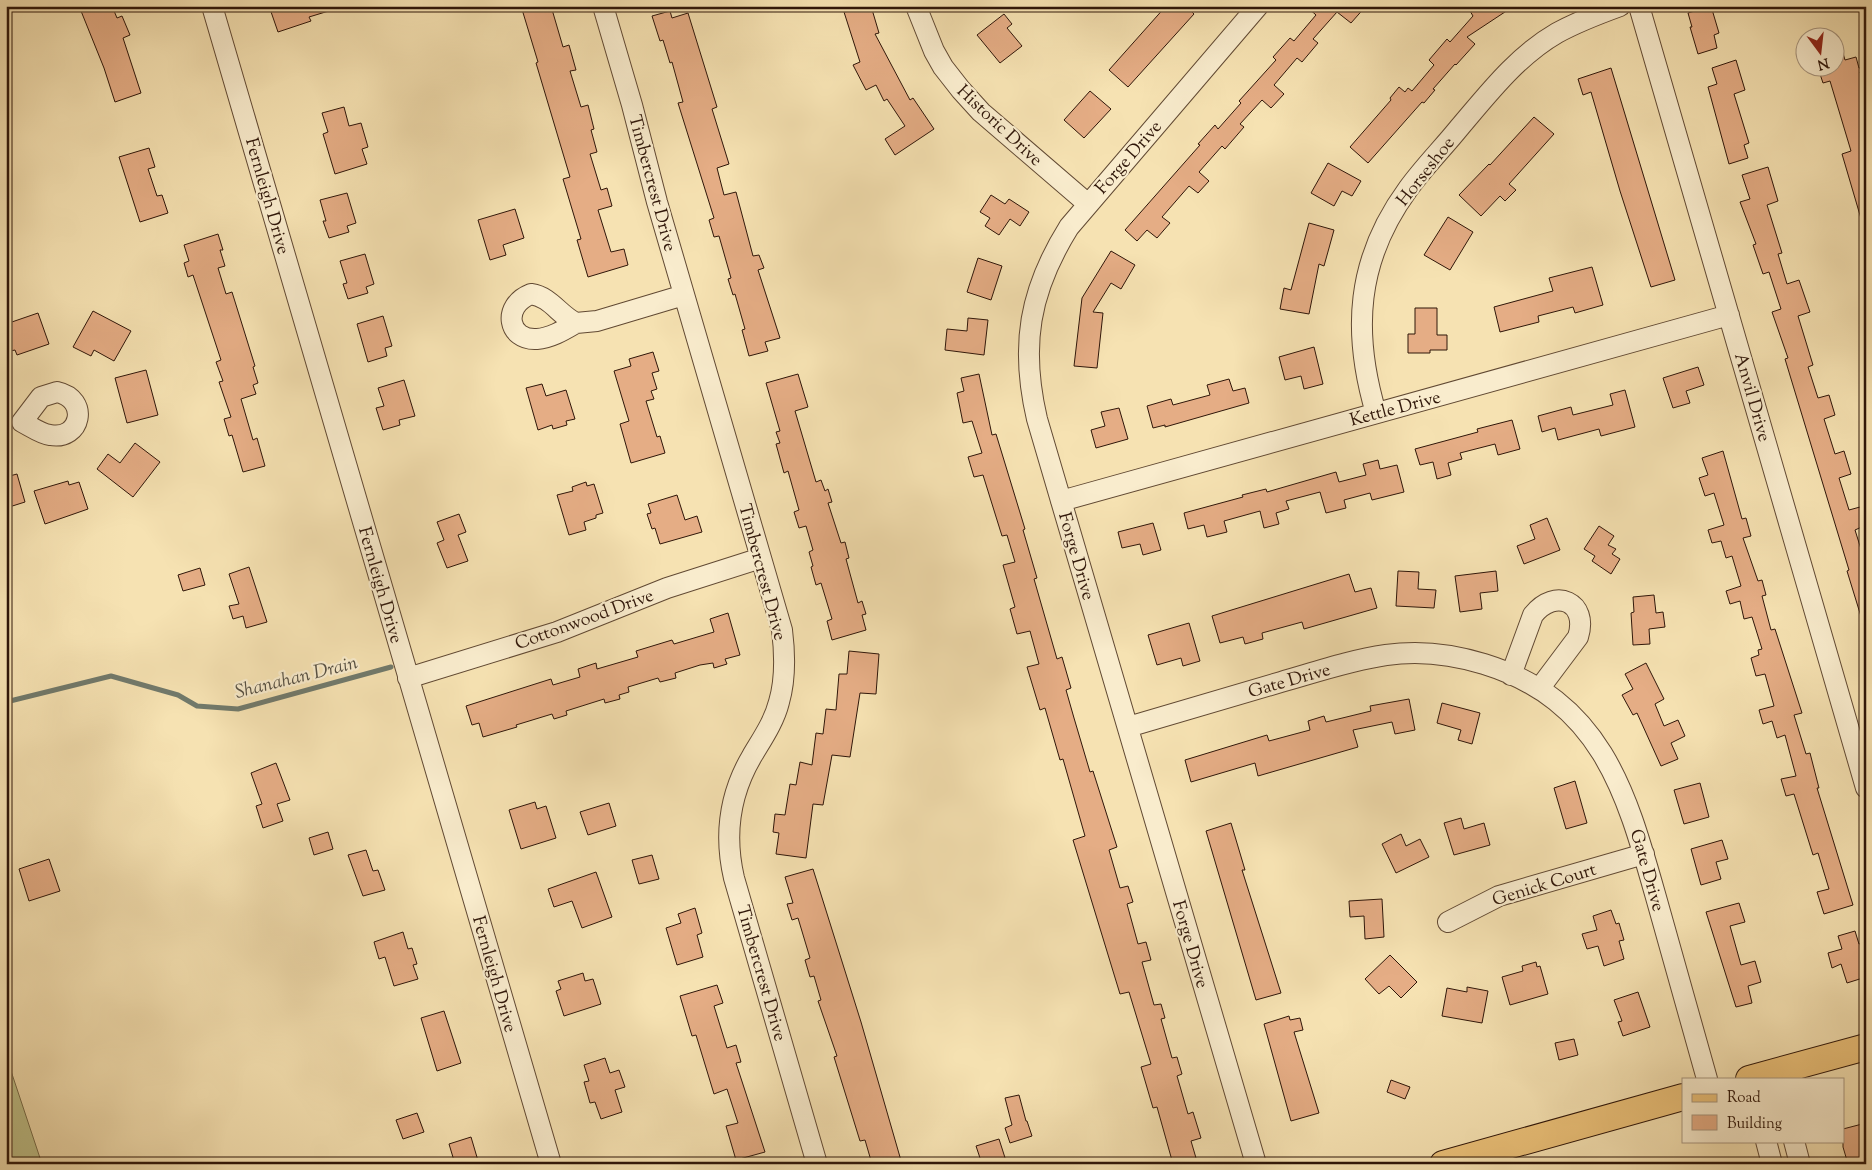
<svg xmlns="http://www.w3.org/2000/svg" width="1872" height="1170" font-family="'Sorts Mill Goudy',serif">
  <rect width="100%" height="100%" fill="#f6e2b2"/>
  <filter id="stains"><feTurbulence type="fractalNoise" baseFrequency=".004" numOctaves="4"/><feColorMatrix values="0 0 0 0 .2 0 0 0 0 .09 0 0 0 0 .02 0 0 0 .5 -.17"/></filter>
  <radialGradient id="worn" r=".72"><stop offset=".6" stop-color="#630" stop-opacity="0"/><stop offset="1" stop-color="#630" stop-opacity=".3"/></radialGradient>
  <path fill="#bfc28a" stroke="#776c4a" d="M 6,1056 L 42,1164 L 6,1164 Z"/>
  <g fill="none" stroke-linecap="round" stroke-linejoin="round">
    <path stroke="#717a6c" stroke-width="5" d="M 6,702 L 111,676 L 178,695 L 197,706 L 238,709 L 391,667"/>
  </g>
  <path fill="#e5ad85" stroke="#2f1609" d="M 79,6 L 112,6 L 117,18 L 122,16 L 130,35 L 123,38 L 141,93 L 115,102 L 104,68 Z
    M 269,6 L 332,6 L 332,10 L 309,17 L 311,21 L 278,32 Z
    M 521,6 L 551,6 L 563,47 L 569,45 L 576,70 L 570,71 L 581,107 L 588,105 L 594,129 L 591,130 L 597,152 L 590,154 L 601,190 L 607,188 L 612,206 L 598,210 L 611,252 L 624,249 L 628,265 L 588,277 L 577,240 L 581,239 L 563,179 L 570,177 L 536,63 L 538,62 Z
    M 849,6 L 871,6 L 879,33 L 875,34 L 910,100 L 913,98 L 934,129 L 895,155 L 885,139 L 905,126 L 887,99 L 884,101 L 876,85 L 866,90 L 853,65 L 860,62 L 844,12 L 850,11 Z
    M 1166,6 L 1186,6 L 1194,14 L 1128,87 L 1109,70 Z
    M 1306,6 L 1366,6 L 1351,23 L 1337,12 L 1313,39 L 1318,43 L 1302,62 L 1297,58 L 1274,85 L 1284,94 L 1271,108 L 1262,100 L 1240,124 L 1244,127 L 1225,149 L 1222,146 L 1199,172 L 1209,181 L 1198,193 L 1189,186 L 1162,217 L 1170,223 L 1157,238 L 1147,230 L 1137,241 L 1125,230 L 1200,145 L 1198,144 L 1215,125 L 1218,129 L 1241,103 L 1239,101 L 1276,60 L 1273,57 L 1290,38 L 1294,41 L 1316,15 Z
    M 1467,6 L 1514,6 L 1467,37 L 1475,44 L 1456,65 L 1455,64 L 1433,89 L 1435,90 L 1424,103 L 1422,102 L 1368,163 L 1350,147 L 1391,100 L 1390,98 L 1399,87 L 1405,92 L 1408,88 L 1412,91 L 1434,65 L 1429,60 L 1447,39 L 1450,42 L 1473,16 Z
    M 1711,6 L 1719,33 L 1714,35 L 1717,48 L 1698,54 L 1690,27 L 1692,27 L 1688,13 Z
    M 670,11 L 672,18 L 688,13 L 717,107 L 712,109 L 729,164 L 717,168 L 724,195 L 736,192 L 753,256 L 759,255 L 764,268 L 758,270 L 780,338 L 765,342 L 768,351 L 749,356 L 742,330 L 745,329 L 735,294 L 733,295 L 728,279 L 731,278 L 719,236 L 714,237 L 709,220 L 714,218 L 678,103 L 683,102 L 672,62 L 670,63 L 663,40 L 660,41 L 652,16 Z
    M 1004,14 L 1012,24 L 1007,28 L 1022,46 L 1000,63 L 977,35 Z
    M 1834,36 L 1838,36 L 1845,60 L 1856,57 L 1859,68 L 1864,68 L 1864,71 L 1860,72 L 1866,89 L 1866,221 L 1862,222 L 1842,154 L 1851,151 L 1830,81 L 1823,83 L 1818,68 L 1834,68 Z
    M 1736,60 L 1745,90 L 1734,94 L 1749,143 L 1744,145 L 1748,158 L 1729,164 L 1708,87 L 1717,84 L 1712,68 Z
    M 1611,68 L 1675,280 L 1651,287 L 1620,191 L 1591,92 L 1583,95 L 1578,79 Z
    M 1090,91 L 1111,109 L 1084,138 L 1064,120 Z
    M 344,107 L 349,126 L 361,123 L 368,147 L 362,149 L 367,164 L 335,174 L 323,134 L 328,132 L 322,113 Z
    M 1534,117 L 1554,134 L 1509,184 L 1516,190 L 1505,201 L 1500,196 L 1481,216 L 1459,195 L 1489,164 L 1490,165 Z
    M 149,148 L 155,167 L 148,169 L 157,196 L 162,195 L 168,213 L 140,222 L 119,157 Z
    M 1328,163 L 1361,181 L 1352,196 L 1342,191 L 1334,206 L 1311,193 Z
    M 1768,167 L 1778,201 L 1767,205 L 1782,253 L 1778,254 L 1787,284 L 1799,280 L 1810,312 L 1798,316 L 1813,365 L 1808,367 L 1818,398 L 1829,395 L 1835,415 L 1824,419 L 1835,454 L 1844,451 L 1851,474 L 1839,478 L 1849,510 L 1860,507 L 1866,525 L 1855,530 L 1866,565 L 1866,622 L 1863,623 L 1847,571 L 1849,570 L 1785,359 L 1788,358 L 1772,312 L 1781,309 L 1769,272 L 1763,274 L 1753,245 L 1756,244 L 1740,202 L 1750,199 L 1742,175 Z
    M 347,193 L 356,223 L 347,226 L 349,232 L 329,238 L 323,221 L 326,221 L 320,200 Z
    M 991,195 L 1005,204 L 1009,199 L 1029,212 L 1020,226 L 1010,219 L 999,235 L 985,226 L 990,218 L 980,212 Z
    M 515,209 L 524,238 L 503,245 L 506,255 L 490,260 L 478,220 Z
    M 1448,217 L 1473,232 L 1450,270 L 1424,255 Z
    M 1309,223 L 1334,230 L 1324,266 L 1319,264 L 1309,314 L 1280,309 L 1284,288 L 1291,290 Z
    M 218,234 L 223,250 L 220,250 L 225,266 L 218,268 L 226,294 L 232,292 L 255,366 L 253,367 L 258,383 L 253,385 L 256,394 L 241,399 L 253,440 L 257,438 L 265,466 L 243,472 L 232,435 L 229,436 L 224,419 L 231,417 L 219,382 L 223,381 L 216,362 L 221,360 L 193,275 L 188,277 L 184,263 L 189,261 L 184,245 Z
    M 1111,251 L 1135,265 L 1121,289 L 1111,283 L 1093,312 L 1103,313 L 1097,368 L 1074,366 L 1082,298 Z
    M 365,254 L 374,284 L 366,287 L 368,293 L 348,299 L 343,284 L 347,283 L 340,261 Z
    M 978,258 L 1002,266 L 991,300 L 967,292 Z
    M 1592,267 L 1603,305 L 1575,313 L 1573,307 L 1538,316 L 1539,322 L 1500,332 L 1494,307 L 1553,291 L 1549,278 Z
    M 1415,308 L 1437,308 L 1437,335 L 1447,335 L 1447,350 L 1430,350 L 1430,353 L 1408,353 L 1408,334 L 1415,334 Z
    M 93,311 L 131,331 L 114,361 L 94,350 L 91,356 L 73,347 Z
    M 38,313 L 49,344 L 17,355 L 15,350 L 6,352 L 6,324 Z
    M 383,316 L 392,346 L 385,348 L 387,356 L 368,362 L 357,324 Z
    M 968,318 L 988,320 L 984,355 L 945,350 L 947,329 L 967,331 Z
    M 1314,347 L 1323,384 L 1304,389 L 1301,376 L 1285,380 L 1279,357 Z
    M 653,352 L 659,371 L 652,373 L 657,389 L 651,391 L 654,399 L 646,401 L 657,437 L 660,436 L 665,453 L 631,463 L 620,424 L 629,421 L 614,371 L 631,366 L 629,359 Z
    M 1698,367 L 1704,385 L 1686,391 L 1690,403 L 1673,408 L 1663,378 Z
    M 146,370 L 158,415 L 127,423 L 115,378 Z
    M 798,374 L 808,407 L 795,411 L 816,482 L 821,480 L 825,491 L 828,489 L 832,502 L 828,503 L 841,543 L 845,542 L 849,558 L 846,559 L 858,603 L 862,601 L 866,614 L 862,615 L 866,630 L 832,640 L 827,621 L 832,619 L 821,583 L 816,585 L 811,567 L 813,566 L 809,552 L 813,550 L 806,526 L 799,528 L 794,512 L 799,510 L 788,471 L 784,473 L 776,444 L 780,443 L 776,432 L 780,431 L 766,383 Z
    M 979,374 L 992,435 L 996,434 L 1025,529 L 1023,530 L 1037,578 L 1034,579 L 1057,659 L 1062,657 L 1071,688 L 1066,690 L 1074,718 L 1090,772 L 1093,771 L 1117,847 L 1109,850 L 1120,888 L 1128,886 L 1133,902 L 1127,904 L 1138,944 L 1146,942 L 1151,960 L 1142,962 L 1154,1005 L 1161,1004 L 1165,1018 L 1161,1019 L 1172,1058 L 1177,1057 L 1182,1074 L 1177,1076 L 1188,1114 L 1193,1112 L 1201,1138 L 1191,1141 L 1196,1158 L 1177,1164 L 1173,1164 L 1157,1107 L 1153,1108 L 1141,1067 L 1151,1064 L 1129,992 L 1120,994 L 1073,840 L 1085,836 L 1063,759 L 1060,760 L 1045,708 L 1040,710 L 1027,667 L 1039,664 L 1030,631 L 1017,634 L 1010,609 L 1015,607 L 1003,565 L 1015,562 L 1007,535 L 1002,536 L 983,475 L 974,477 L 968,457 L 982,453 L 972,421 L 963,423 L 957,393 L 964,391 L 961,378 Z
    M 1229,379 L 1233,391 L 1245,388 L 1249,403 L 1165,427 L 1165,425 L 1153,428 L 1147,406 L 1171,399 L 1173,405 L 1210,395 L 1207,385 Z
    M 404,380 L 415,416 L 399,420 L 400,425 L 383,430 L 376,408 L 384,406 L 378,388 Z
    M 542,384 L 546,396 L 566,390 L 575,419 L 566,421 L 567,425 L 553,429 L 552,425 L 538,430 L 526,388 Z
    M 1625,390 L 1635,427 L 1601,436 L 1599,429 L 1558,440 L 1555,428 L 1542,432 L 1538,416 L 1571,407 L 1573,415 L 1613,405 L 1610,394 Z
    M 1119,408 L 1128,439 L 1096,448 L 1091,430 L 1105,426 L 1101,412 Z
    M 1512,420 L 1520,449 L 1498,455 L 1495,444 L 1460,453 L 1462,459 L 1448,463 L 1451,475 L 1437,479 L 1433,462 L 1420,465 L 1415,449 L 1478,432 L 1477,429 Z
    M 135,443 L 160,462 L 133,497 L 97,469 L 108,454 L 120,463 Z
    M 1723,451 L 1742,519 L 1746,518 L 1751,536 L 1743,538 L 1758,581 L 1762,580 L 1766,595 L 1762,596 L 1771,630 L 1775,629 L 1802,713 L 1794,715 L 1806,754 L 1810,753 L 1819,788 L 1817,788 L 1853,905 L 1824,914 L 1817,892 L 1829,889 L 1818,853 L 1813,855 L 1794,794 L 1786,796 L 1781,779 L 1796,776 L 1785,735 L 1777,738 L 1772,721 L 1763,724 L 1759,710 L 1774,706 L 1765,674 L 1756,676 L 1751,658 L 1759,655 L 1758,650 L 1762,649 L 1752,617 L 1744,619 L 1740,601 L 1730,604 L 1726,591 L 1741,586 L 1732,556 L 1726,558 L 1721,541 L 1712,543 L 1708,530 L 1724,525 L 1714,493 L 1705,496 L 1699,478 L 1708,475 L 1702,458 Z
    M 1378,460 L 1380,469 L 1397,465 L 1404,492 L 1372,500 L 1370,493 L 1344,500 L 1346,508 L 1326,513 L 1320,492 L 1286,501 L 1289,509 L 1276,513 L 1279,524 L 1264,528 L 1260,511 L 1224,521 L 1227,532 L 1207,537 L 1204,525 L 1188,529 L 1184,513 L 1243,497 L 1242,495 L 1266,489 L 1267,492 L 1336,472 L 1339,482 L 1366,475 L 1363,464 Z
    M 17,474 L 25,502 L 6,508 L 6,477 Z
    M 68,481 L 69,485 L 79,482 L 88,509 L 45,524 L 34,491 Z
    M 586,482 L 587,486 L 594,484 L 603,513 L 596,515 L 596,518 L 584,522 L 586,530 L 569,535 L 557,495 L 573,491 L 572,487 Z
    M 677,495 L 685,520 L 697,516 L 702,532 L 660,544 L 655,528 L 652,529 L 647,514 L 651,513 L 648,504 Z
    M 459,514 L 466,532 L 458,535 L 468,561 L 447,568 L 437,543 L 444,540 L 437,522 Z
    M 1547,518 L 1560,550 L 1524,564 L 1517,546 L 1535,539 L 1530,525 Z
    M 1153,523 L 1161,550 L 1143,555 L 1140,544 L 1122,548 L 1118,532 Z
    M 1599,526 L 1614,536 L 1608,545 L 1616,549 L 1612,554 L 1620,559 L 1611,574 L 1592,561 L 1595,556 L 1584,549 Z
    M 249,567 L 267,622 L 246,628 L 243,616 L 233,619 L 229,606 L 239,604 L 229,574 Z
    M 200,568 L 205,585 L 183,591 L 178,575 Z
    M 1398,571 L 1419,572 L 1418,589 L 1436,590 L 1434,608 L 1396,606 Z
    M 1496,571 L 1498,591 L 1480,593 L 1482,609 L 1460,612 L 1455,576 Z
    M 1349,574 L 1355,592 L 1371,588 L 1377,608 L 1304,629 L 1302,622 L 1262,633 L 1263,639 L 1245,644 L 1243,637 L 1220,643 L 1212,616 Z
    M 1654,595 L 1656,613 L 1663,612 L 1665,627 L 1649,629 L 1650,644 L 1633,645 L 1631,613 L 1634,612 L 1633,597 Z
    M 728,613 L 740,655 L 725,659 L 727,664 L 714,668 L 713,663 L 700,665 L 675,673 L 676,678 L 660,682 L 658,678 L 628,687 L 629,692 L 619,695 L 620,699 L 605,703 L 604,699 L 566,711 L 567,715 L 554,719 L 552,714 L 516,725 L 517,727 L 483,737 L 479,723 L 472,725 L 466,706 L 551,679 L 553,685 L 580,677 L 578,669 L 596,663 L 597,669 L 638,657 L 636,651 L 672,640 L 674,644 L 714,632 L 710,619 Z
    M 1189,623 L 1200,661 L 1183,666 L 1181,658 L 1157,665 L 1148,635 Z
    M 849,651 L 879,654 L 876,694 L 860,693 L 850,757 L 832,755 L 823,805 L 813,804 L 806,858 L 776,854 L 779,833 L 773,832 L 775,814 L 785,815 L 790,784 L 796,785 L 800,762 L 812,765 L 816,733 L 823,734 L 826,709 L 836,710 L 839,674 L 847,674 Z
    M 1646,663 L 1664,699 L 1655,704 L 1664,726 L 1678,720 L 1685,736 L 1671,743 L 1678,759 L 1661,766 L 1637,713 L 1633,715 L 1622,695 L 1633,689 L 1625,674 Z
    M 1409,699 L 1415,730 L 1395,734 L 1392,722 L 1353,730 L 1358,747 L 1258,776 L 1255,763 L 1191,782 L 1185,760 L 1267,735 L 1269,741 L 1310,730 L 1308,721 L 1324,716 L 1326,722 L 1371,711 L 1370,706 Z
    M 1442,703 L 1480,713 L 1472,744 L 1458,740 L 1461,730 L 1437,723 Z
    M 276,763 L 290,800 L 277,804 L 283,821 L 263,828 L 256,806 L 262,804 L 251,773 Z
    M 1575,781 L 1587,823 L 1566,829 L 1554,788 Z
    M 1700,783 L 1709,817 L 1684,824 L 1674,790 Z
    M 535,802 L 537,809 L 546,806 L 556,838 L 521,849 L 509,810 Z
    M 609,803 L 616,826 L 588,835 L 580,812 Z
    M 1461,818 L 1464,829 L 1484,823 L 1490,845 L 1454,855 L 1444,823 Z
    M 1231,823 L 1245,870 L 1242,870 L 1281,993 L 1256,1000 L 1206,831 Z
    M 328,832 L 333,849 L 314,855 L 309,838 Z
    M 1401,834 L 1406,846 L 1420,839 L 1429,857 L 1396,873 L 1382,844 Z
    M 1722,840 L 1728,859 L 1716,862 L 1721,879 L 1701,885 L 1691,849 Z
    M 366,850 L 373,871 L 378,870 L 385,890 L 363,896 L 348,855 Z
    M 652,855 L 659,879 L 639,884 L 632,860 Z
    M 49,859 L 60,891 L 29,901 L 19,869 Z
    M 813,869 L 861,1022 L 902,1164 L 872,1164 L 865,1140 L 860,1141 L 834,1057 L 837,1056 L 818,1001 L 821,1000 L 814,976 L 810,977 L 805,960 L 810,958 L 798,918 L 792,920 L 787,904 L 793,903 L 785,877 Z
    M 596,872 L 612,917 L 582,928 L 572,901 L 554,907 L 548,889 Z
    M 1382,899 L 1384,937 L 1365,939 L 1364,916 L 1350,917 L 1349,901 Z
    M 1739,903 L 1745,922 L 1730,926 L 1741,965 L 1755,961 L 1761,982 L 1748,986 L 1752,1003 L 1736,1007 L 1706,912 Z
    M 695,908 L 702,933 L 697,935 L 703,957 L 677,965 L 666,928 L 681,923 L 678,914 Z
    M 1611,910 L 1616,924 L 1619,923 L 1624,940 L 1619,941 L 1624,959 L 1604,966 L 1598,946 L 1587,949 L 1582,934 L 1597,930 L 1593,916 Z
    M 1855,931 L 1859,944 L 1862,943 L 1866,955 L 1866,959 L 1862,960 L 1866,977 L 1847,983 L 1841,964 L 1832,968 L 1828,953 L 1842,949 L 1838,936 Z
    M 403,932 L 408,949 L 412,948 L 417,964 L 413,965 L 418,979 L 394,986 L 385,957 L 379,959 L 374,942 Z
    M 1390,955 L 1417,982 L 1401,998 L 1389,986 L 1379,994 L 1365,979 Z
    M 1536,962 L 1537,967 L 1540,966 L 1548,994 L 1510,1005 L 1502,977 L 1523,971 L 1522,966 Z
    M 583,973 L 585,981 L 593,979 L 601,1004 L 564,1016 L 556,991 L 561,989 L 558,981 Z
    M 717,985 L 723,1003 L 714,1006 L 727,1048 L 736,1045 L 741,1062 L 736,1063 L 765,1152 L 736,1160 L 726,1126 L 738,1123 L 727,1089 L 714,1094 L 696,1035 L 692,1036 L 680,996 Z
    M 1467,987 L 1488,991 L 1482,1023 L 1442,1016 L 1447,988 L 1467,992 Z
    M 1638,992 L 1650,1027 L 1623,1036 L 1618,1022 L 1622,1021 L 1614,1000 Z
    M 444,1011 L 461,1063 L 437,1071 L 421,1018 Z
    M 1289,1016 L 1290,1020 L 1300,1018 L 1303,1030 L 1294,1032 L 1319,1113 L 1291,1121 L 1264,1024 Z
    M 1574,1039 L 1578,1055 L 1559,1060 L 1555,1043 Z
    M 605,1058 L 610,1073 L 619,1070 L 625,1087 L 615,1090 L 622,1112 L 601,1119 L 595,1102 L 590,1103 L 584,1082 L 589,1081 L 584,1065 Z
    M 1391,1080 L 1410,1087 L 1405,1099 L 1387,1092 Z
    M 1019,1095 L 1026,1121 L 1027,1121 L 1032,1136 L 1010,1143 L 1005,1128 L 1012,1125 L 1005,1098 Z
    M 417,1113 L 424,1132 L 403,1139 L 396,1120 Z
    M 1866,1123 L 1866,1161 L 1848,1164 L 1843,1147 L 1843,1129 Z
    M 471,1137 L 479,1164 L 455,1164 L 449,1144 Z
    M 999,1139 L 1007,1164 L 982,1164 L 976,1146 Z"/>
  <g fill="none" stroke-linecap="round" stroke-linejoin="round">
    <defs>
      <path id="minor" d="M 212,6 L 551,1164
        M 603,6 L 632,105 L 657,202 L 782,630 C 785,654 786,678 779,702 C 774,722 762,739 752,756 C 729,795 724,835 734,878 L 817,1164
        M 916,6 L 934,51 L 943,67 L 961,90 L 981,112 L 1088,204
        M 1639,6 L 1866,788
        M 531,294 C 551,297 559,315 576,323 C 564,330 551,338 537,339 C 508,341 501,306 531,294 Z
        M 576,323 L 597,321 L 684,295
        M 57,392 C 90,399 81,441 50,435 C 41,434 30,426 22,422 L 41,397 Z
        M 1376,413 C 1352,332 1356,260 1408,189 C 1423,168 1442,149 1459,128 C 1488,94 1517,56 1557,33 C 1577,22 1598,14 1620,6
        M 1061,501 L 1729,315
        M 1511,675 L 1533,615 C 1555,587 1589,602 1578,637 L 1539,689
        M 408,678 L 557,632 L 667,588 L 761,558
        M 1128,727 C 1179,712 1230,697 1281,682 C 1316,672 1351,660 1386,655 C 1420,650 1452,654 1484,664 C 1606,702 1628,799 1659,908 C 1675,965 1691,1022 1707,1079
        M 1448,922 L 1499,896 L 1644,854
        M 1766,1141 L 1772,1164
        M 1794,1141 L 1800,1164
        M 1256,1164 L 1037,419 C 1020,346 1029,291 1069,227 L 1258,6"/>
      <path id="major" d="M 1749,1079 L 1866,1047
        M 1443,1164 L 1683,1097"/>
    </defs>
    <use href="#minor" stroke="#614933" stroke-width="22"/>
    <use href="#major" stroke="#2f1609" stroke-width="28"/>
    <use href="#minor" stroke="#f9eccd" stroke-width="20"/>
    <use href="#major" stroke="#ebc179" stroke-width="26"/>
  </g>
  <g text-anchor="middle" stroke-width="4.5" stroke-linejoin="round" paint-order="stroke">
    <g font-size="18" fill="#2f1609" stroke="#f9eccd">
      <text transform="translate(1000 125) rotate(43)" y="6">Historic Drive</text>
      <text transform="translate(1128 157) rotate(-49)" y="6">Forge Drive</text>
      <text transform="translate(1425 171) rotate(-52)" y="6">Horseshoe</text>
      <text transform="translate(653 183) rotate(75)" y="6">Timbercrest Drive</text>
      <text transform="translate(268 196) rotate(74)" y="6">Fernleigh Drive</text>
      <text transform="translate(1753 397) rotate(74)" y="6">Anvil Drive</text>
      <text transform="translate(1395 408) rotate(-15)" y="6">Kettle Drive</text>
      <text transform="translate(1077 556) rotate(74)" y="6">Forge Drive</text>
      <text transform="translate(763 572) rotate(75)" y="6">Timbercrest Drive</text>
      <text transform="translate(381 585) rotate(74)" y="6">Fernleigh Drive</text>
      <text transform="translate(584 619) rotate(-20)" y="6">Cottonwood Drive</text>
      <text transform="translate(1289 680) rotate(-16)" y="6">Gate Drive</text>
      <text transform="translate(1648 870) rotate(74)" y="6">Gate Drive</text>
      <text transform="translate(1544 884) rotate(-17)" y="6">Genick Court</text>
      <text transform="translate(1191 944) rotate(74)" y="6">Forge Drive</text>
      <text transform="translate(762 973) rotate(74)" y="6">Timbercrest Drive</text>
      <text transform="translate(495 974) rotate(74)" y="6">Fernleigh Drive</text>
    </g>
    <g font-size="19" font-style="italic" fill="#565043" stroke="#f9eccd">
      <text transform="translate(296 676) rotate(-14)" y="7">Shanahan Drain</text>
    </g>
  </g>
  <rect width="1872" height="1170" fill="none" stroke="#f6e2b2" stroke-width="25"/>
  <rect x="8" y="8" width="1857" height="1155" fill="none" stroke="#2f1609" stroke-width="2.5"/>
  <rect x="12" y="12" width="1847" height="1145" fill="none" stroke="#2f1609"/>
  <rect x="1682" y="1078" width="162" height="65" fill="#f9eccd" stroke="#a8967f"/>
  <rect x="1692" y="1094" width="25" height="8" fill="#ebc179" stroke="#a8967f"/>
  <text x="1727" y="1102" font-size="15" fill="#2f1609">Road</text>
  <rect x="1692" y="1115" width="25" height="15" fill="#e5ad85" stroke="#a8967f"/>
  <text x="1727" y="1128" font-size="15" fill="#2f1609">Building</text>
  <g transform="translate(1820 52) rotate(165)"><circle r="24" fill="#f9eccd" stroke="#a8967f"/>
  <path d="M0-4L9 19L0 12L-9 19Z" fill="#8f2418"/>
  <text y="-8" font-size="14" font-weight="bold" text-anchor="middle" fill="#2f1609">N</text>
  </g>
  <rect width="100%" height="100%" filter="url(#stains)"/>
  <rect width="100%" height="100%" fill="url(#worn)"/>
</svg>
